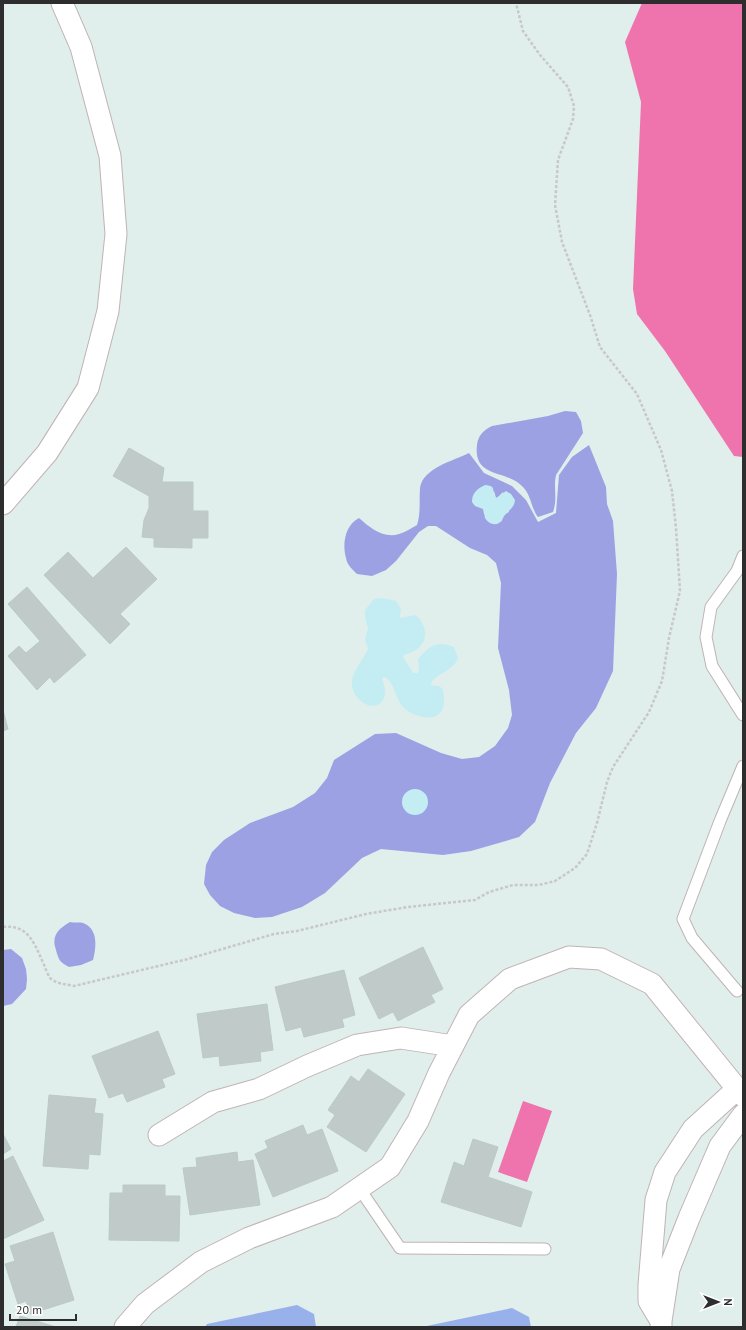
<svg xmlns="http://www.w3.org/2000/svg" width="746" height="1330" font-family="'PT Sans',sans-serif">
  <rect width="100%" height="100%" fill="#e0eeec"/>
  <path fill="#9ca1e4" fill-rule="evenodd" d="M 565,411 L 576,412 L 581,421 L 583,433 L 556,475 C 553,489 558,497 553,512 L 538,517 C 531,508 531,495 523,487 C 507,469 473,479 477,445 C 478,435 484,430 492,426 L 548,416 Z
    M 589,445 L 606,487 L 607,504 L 613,521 L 617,574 L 613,671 L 596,708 L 576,733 L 550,783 L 535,822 L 519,837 L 471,851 L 443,855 L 381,849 L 362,858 L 325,893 L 302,907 L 272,917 L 255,918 L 234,913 L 220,906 L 210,895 L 204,884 L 206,865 L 212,852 L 224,840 L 250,823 L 293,807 L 315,793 L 327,778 L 334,760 L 375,734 L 396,733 L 441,753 L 462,759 L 479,757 L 495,746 L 508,728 L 512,715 L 509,690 L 498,648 L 501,583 L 496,563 L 487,555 L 470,548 L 436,526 L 428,526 L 419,532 L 396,561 L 386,570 L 372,576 L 357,574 C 353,570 347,565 346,558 C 342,544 345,525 359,518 C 370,528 384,539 399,534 C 406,532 411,528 417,525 C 421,513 419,501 420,488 C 423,468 453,461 469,453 L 484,473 L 512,486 L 526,500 L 538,522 L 556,513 L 559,475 L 572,457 ZM 494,491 L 496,498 L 498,497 L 503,492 L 509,512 L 505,514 L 501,522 L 484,514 L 483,508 Z
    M 70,922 C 74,923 80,922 83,923 C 99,929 96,948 93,960 L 81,965 L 69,967 C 60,962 59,961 56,950 C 51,936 58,929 70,922 Z
    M 11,949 L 22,958 L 26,969 L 27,979 L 26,989 L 12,1004 L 3,1006 L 3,950 Z"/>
  <path fill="#c3edf2" d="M 485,485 C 497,486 491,490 496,498 L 498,497 L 506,491 L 511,494 L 515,500 C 514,508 510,509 505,515 C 502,517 502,521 499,523 C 494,526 488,523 485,518 C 484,515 485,512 483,509 L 475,506 L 472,502 C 472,493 477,489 485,485 Z
    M 382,598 L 396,601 C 400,607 403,610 399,616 L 401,618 L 414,615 C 420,617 421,621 424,627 C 427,637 424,645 414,651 C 410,653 407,653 403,656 C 405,662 410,666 413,673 L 418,673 L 419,667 L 418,659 C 429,646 437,640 454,647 L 458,658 C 454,671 438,672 431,683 L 432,686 C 441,684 444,689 444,698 C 444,701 444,704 443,707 C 438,725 413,716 404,708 C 394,698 396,684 385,677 L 382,678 C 383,683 386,688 385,693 C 382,718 351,702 352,683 C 352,670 363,661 368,649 L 365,639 L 368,629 L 365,617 L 365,610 L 374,599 Z
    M402 802a13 13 0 1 1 26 0a13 13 0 1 1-26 0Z"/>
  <path fill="#98b1eb" d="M 297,1305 L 314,1314 L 316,1327 L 205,1327 L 207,1324 Z
    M 512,1308 L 529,1317 L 531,1327 L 422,1327 Z"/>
  <path fill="#ef73ac" d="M 642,3 L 743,3 L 743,457 L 734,456 L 665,351 L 637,314 L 633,289 L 641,102 L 625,42 Z
    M 523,1101 L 552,1111 L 527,1182 L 498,1172 Z"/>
  <path fill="#bfcac9" stroke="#b9cac9" d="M 129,448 L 164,468 L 162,482 L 193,482 L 193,511 L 208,511 L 208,538 L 192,538 L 192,548 L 154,547 L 154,538 L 142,537 L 144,520 L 149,508 L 149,496 L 113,476 Z
    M 126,547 L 157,579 L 120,614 L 130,624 L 110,644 L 44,575 L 68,552 L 93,578 Z
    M 27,587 L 86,655 L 54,683 L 50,677 L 37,690 L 8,656 L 19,646 L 26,653 L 40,641 L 8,604 Z
    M 3,710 L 8,729 L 3,731 Z
    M 423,947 L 443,989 L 431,995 L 435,1002 L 398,1021 L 393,1012 L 379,1019 L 359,978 Z
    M 344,970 L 355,1015 L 342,1019 L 344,1027 L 304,1037 L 301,1027 L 286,1031 L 275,987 Z
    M 267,1004 L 273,1050 L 260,1052 L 261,1061 L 220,1066 L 219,1056 L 203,1058 L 197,1014 Z
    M 158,1031 L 175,1074 L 162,1079 L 165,1087 L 127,1102 L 123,1093 L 109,1098 L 92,1056 Z
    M 368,1069 L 405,1094 L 366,1152 L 327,1127 L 335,1115 L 328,1110 L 351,1076 L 359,1082 Z
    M 49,1095 L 96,1099 L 94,1113 L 103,1114 L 100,1155 L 89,1154 L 88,1169 L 43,1166 Z
    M 303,1125 L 307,1135 L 322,1129 L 338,1171 L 273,1197 L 255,1154 L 268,1148 L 265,1141 Z
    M 3,1134 L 11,1149 L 3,1154 Z
    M 473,1139 L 498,1147 L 488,1177 L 532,1192 L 521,1227 L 441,1202 L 454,1162 L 464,1166 Z
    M 237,1152 L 238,1162 L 253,1160 L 260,1205 L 190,1215 L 183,1168 L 197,1167 L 196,1158 Z
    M 13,1156 L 44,1220 L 3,1239 L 3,1161 Z
    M 123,1185 L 165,1185 L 165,1196 L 180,1196 L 179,1241 L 109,1240 L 110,1193 L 123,1193 Z
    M 53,1232 L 74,1300 L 30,1314 L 26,1301 L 18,1304 L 5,1264 L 15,1261 L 10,1246 Z
    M 20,1316 L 56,1327 L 16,1327 Z"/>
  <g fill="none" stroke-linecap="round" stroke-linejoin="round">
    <defs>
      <path id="lane" d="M 743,556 L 737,571 L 711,607 L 706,637 L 712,666 L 743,715
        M 737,991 L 692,938 L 683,919 L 720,821 L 743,766
        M 359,1188 L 400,1248 L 545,1249"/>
      <path id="street" d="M 3,504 L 47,453 L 88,388 L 108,311 L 116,234 L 110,156 L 81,47 L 62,3
        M 159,1135 L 213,1102 L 259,1089 L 307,1066 L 357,1045 L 401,1038 L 453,1046
        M 661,1321 L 649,1301 L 649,1285 L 656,1200 L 665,1172 L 693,1129 L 737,1089
        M 661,1326 L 661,1321 L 669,1269 L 689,1218 L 720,1146 L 743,1115
        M 125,1327 L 145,1304 L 201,1262 L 249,1238 L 332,1207 L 390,1167 L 418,1121 L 439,1073 L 469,1015 L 510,979 L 569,957 L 601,959 L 652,984 L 743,1096"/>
    </defs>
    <use href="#lane" stroke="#c0b4b3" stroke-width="13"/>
    <use href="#street" stroke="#c0b4b3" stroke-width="23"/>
    <path stroke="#c8c8c8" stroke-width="2.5" stroke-dasharray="3 2" stroke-linecap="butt" d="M 3,927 C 30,924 35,946 45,967 C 46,970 48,975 50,978 C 57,984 65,984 74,986 L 188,959 L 274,934 L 297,931 L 366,914 L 408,907 L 475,900 L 489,892 L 513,885 L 539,885 L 555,881 L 575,868 L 587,854 L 597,823 L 607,782 L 613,767 L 649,712 L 662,681 L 669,638 L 680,591 L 676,528 L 672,491 L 661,450 L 637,394 L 600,347 L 590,315 L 562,242 L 555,205 L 558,160 L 573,119 L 574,106 L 568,87 L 540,55 L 523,31 L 516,3"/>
    <use href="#lane" stroke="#fff" stroke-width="11"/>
    <use href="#street" stroke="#fff" stroke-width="21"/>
  </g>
  <rect width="746" height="1330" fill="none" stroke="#2d2d2d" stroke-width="8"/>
  <g transform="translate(718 1302) rotate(90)" stroke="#ffffff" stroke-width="3" paint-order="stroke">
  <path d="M0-3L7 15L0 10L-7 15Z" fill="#2d2d2d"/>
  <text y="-6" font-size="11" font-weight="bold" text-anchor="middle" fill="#2d2d2d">N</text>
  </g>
  <path d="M10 1314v6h66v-6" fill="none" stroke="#2d2d2d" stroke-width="2"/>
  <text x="16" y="1314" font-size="12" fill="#2d2d2d" stroke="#ffffff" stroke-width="3" paint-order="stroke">20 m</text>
</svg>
